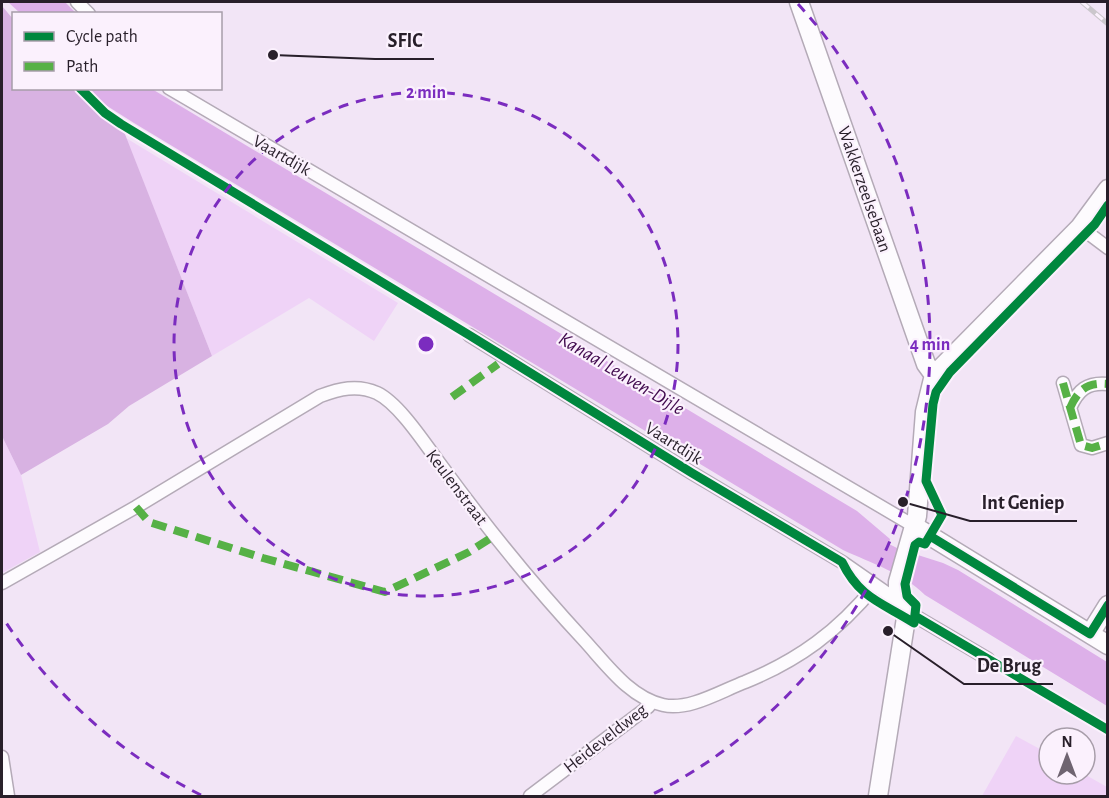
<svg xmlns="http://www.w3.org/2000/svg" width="1109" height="798" font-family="'Alegreya Sans',sans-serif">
  <rect width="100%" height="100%" fill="#f2e5f6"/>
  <path fill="#efd3f7" d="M 126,138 L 398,303 L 374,341 L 309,298 L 212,356 Z
    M 2,421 L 3,438 L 21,475 L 40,552 L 2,573 Z
    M 1016,736 L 1049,754 L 1049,774 L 1084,774 L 1107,787 L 1107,796 L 982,796 Z"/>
  <path fill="#d8b2e2" d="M 2,6 L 13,19 L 14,88 L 80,89 L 105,113 L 121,124 L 212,356 L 129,406 L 108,424 L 21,475 L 3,438 L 2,421 Z"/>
  <path fill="#ddb0e9" d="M 8,2 L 65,2 L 76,13 L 20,13 Z
    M 90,89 L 152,89 L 857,511 L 890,539 L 889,544 L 899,549 L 943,563 L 958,570 L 1107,662 L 1107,706 L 925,595 C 903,573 871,563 843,550 L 134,123 L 104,104 Z"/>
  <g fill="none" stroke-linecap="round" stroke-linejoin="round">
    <defs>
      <path id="street" d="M 77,2 L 89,14
        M 169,88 L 914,526
        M 1080,227 L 1108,248
        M 469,335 L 692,473 L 842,562 L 898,601 L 915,616 L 988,659
        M 1063,383 L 1081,445 L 1092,448 L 1108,443
        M 1070,408 C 1078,390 1087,382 1108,384
        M 2,583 L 136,507 L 320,396 C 339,389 357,384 377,393 C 400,404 427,447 443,468 C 487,528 533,585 584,640 C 606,664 630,698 663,705 C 689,711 721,691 745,682 C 799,660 838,631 875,586
        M 2,757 L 8,796
        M 530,796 L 648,707 L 652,702"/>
      <path id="secondary" d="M 799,2 L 926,364 L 934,375
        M 914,526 L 1108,645
        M 1090,634 L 1108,605
        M 878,796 L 906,618 L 905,611 L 898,601 L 898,582 L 917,516 L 925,412 L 934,375 L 1080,227 L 1108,189"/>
    </defs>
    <use href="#street" stroke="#b4aab7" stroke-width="15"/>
    <use href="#secondary" stroke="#b4aab7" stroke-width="21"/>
    <use href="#street" stroke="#fdfbfe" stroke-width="12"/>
    <use href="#secondary" stroke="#fdfbfe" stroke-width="18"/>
    <defs>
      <path id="rail" d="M 1082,2 L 1108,24"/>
    </defs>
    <use href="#rail" stroke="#cbc7cc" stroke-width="5"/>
    <use href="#rail" stroke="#fbf1fd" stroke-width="3" stroke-dasharray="9" stroke-linecap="butt"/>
    <path stroke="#56b146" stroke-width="8" stroke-dasharray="15 8" stroke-linecap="butt" d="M 1063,383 L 1081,445 L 1092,448 L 1108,443
      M 452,397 L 498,364
      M 1070,408 C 1078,390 1087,382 1108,384
      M 136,507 L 149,522 L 263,558 L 385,592 L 469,552 L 494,536"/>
    <defs>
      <path id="cycleway" d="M 80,88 L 105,113 L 121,124 L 469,335 L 692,473 L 842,562 C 860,599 883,603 914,623 L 916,605 L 907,596 L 905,584 L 915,545 L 919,542 L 925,544 L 942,515 L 926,481 L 933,404 L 936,392 L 950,372 L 1095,224 L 1108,205
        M 930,536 L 1090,634 L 1108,605
        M 915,616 L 1108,730"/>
    </defs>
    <use href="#cycleway" stroke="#fbf1fd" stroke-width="13"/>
    <use href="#cycleway" stroke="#00873e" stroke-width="9"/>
  </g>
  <g fill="none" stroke="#7b2cbf" stroke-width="3" stroke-dasharray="10 8">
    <circle cx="426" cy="344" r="252"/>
    <path d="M201 795A504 504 0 0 1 3 618M798 4A504 504 0 0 1 651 795"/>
  </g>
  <g text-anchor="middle" stroke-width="4.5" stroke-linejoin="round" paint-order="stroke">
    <g font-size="18" fill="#281f2a" stroke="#fbf1fd">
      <text transform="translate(282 155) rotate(30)" y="6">Vaartdijk</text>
      <text transform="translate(865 189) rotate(71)" y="6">Wakkerzeelsebaan</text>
      <text transform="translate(674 443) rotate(32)" y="6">Vaartdijk</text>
      <text transform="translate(457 487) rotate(53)" y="6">Keulenstraat</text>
      <text transform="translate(605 738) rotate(-38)" y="6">Heideveldweg</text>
    </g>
    <g font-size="20" font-style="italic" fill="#410a4e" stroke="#fbf1fd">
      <text transform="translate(622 373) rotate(31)" y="7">Kanaal Leuven-Dijle</text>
    </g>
  </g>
  <circle cx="426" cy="344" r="9" fill="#7b2cbf" stroke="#fbf1fd" stroke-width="3"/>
  <g font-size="18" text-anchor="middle" font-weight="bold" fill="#7b2cbf" stroke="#fbf1fd" stroke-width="4.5" stroke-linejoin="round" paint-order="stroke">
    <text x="426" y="98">2 min</text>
    <text x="930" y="350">4 min</text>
  </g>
  <path fill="none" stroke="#281f2a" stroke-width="2" d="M273 55L375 59H434M903 502L970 521H1077M888 631L964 684H1053"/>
  <g fill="#281f2a" stroke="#fbf1fd" stroke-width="2">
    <circle cx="273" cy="55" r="6"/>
    <circle cx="903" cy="502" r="6"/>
    <circle cx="888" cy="631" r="6"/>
  </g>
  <g font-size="20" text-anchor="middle" font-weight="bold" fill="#281f2a" stroke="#fbf1fd" stroke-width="4.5" stroke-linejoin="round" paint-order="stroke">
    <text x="405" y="47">SFIC</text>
    <text x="1023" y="509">Int Geniep</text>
    <text x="1009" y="672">De Brug</text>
  </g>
  <rect width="1109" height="798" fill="none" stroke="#281f2a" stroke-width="6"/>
  <rect x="12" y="12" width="210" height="78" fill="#fbf1fd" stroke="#a79da9" stroke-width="1.5"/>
  <rect x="24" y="32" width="30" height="9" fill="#00873e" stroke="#a79da9" stroke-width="1.5"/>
  <text x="66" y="42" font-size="18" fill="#281f2a">Cycle path</text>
  <rect x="24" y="62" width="30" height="9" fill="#56b146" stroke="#a79da9" stroke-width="1.5"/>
  <text x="66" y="72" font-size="18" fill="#281f2a">Path</text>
  <g transform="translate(1067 756)"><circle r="28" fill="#fbf1fd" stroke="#a79da9" stroke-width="1.5"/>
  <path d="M0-4.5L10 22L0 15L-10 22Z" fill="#6f6471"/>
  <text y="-9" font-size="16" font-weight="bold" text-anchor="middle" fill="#281f2a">N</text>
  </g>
</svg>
